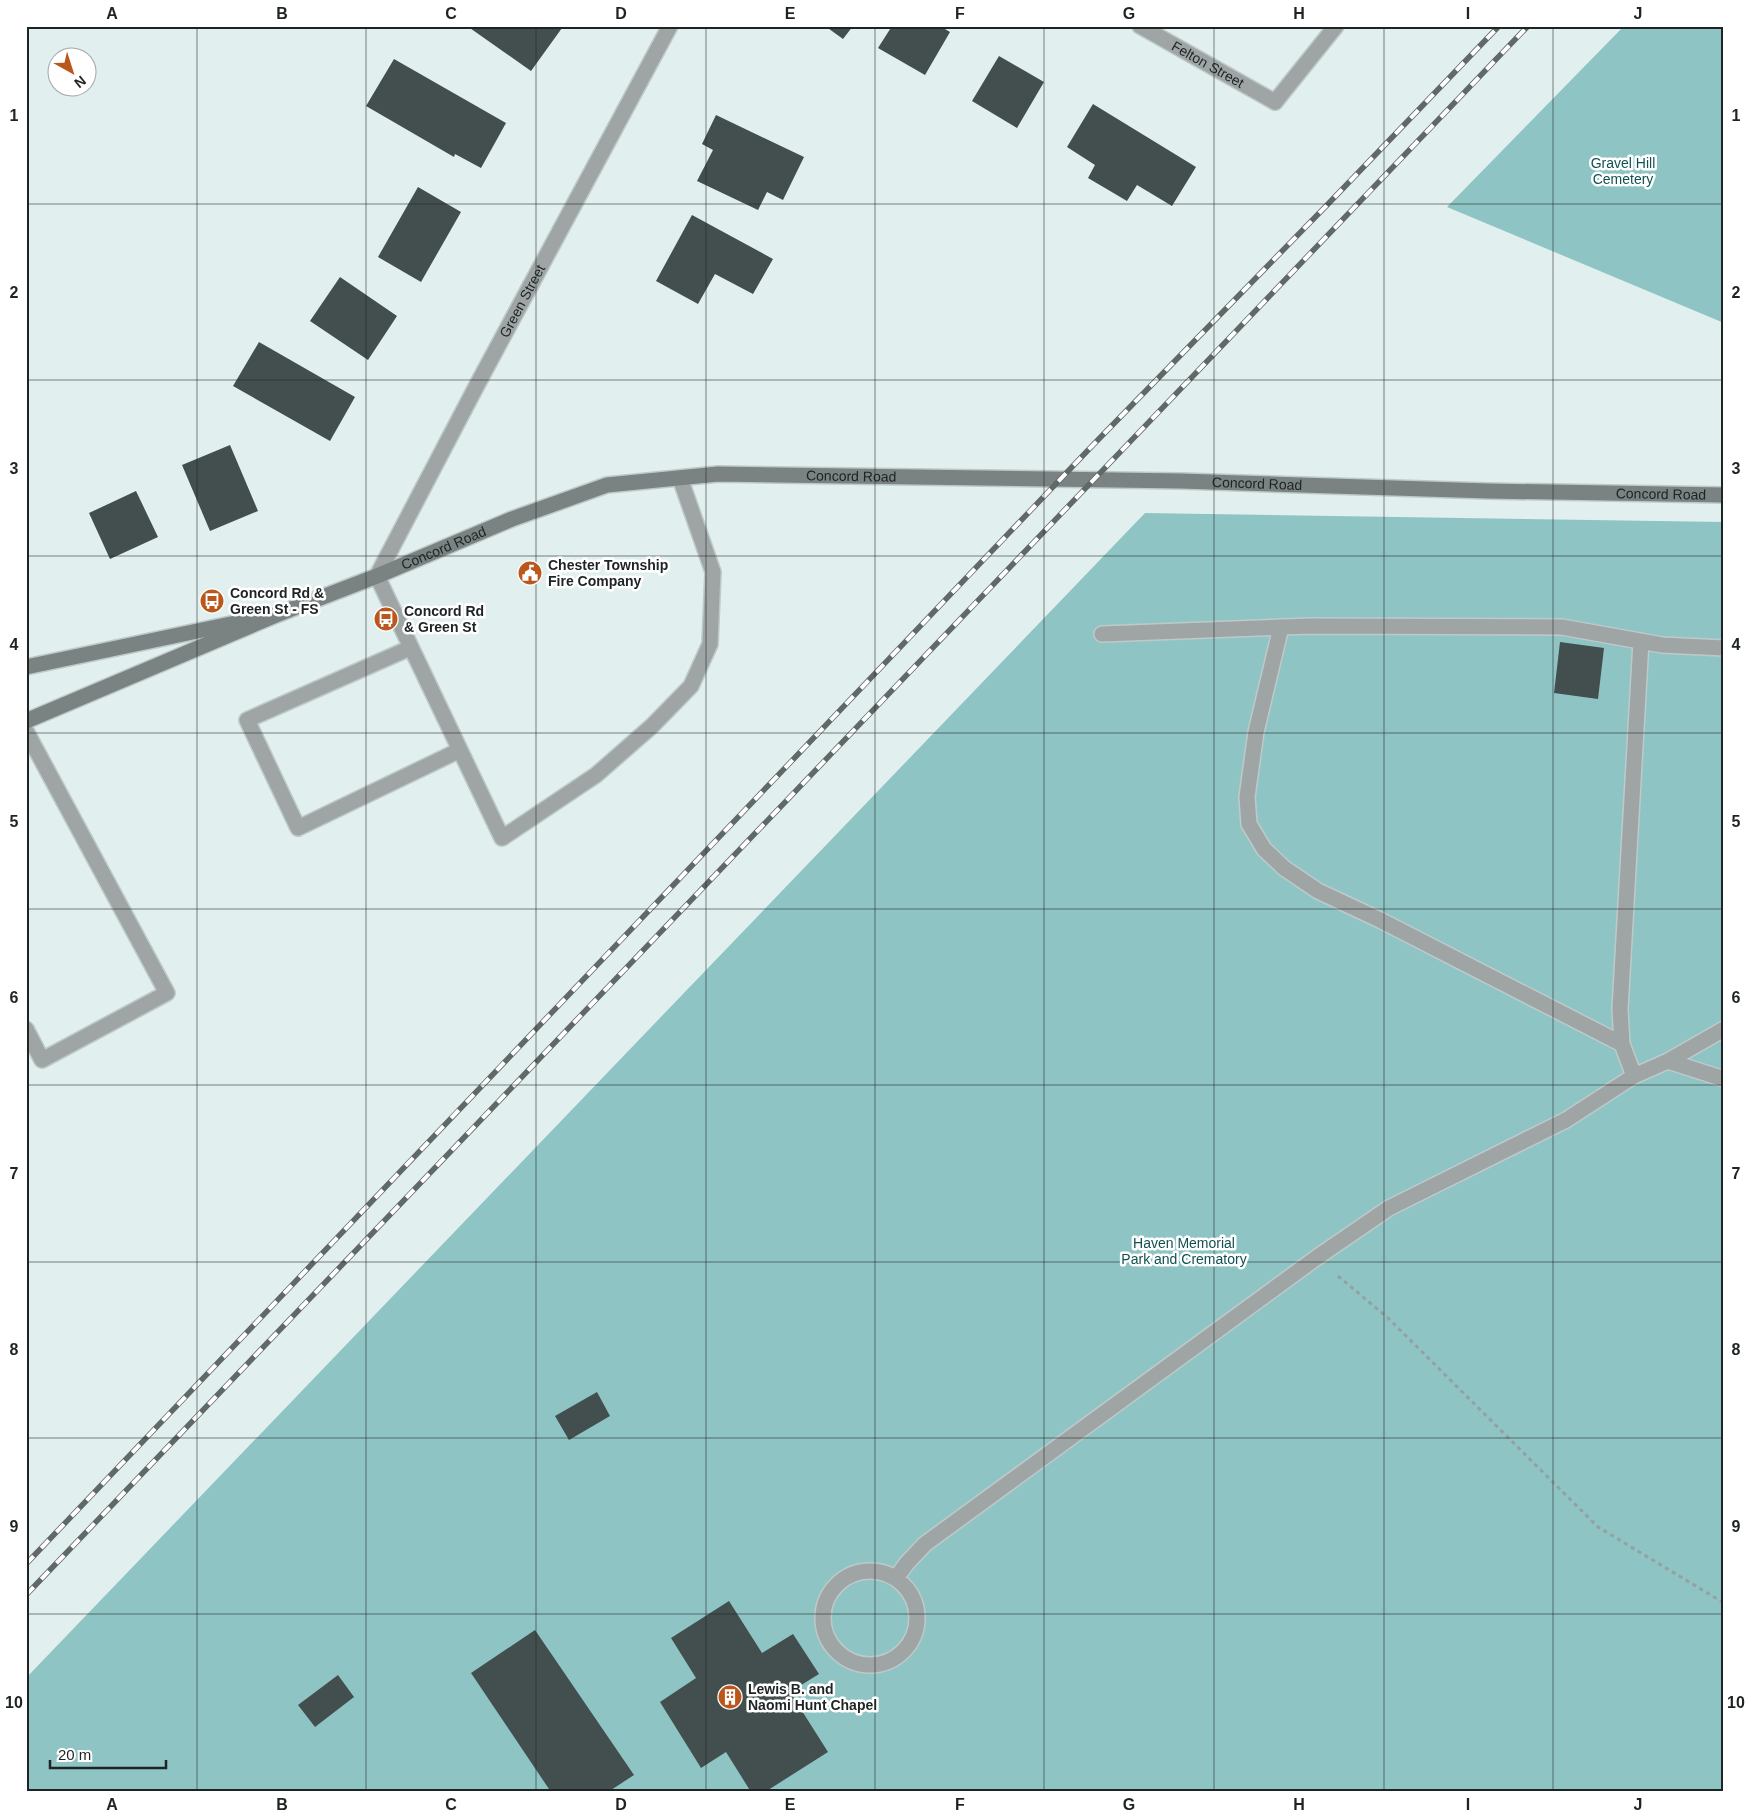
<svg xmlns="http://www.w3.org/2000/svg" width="1750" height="1818" font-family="Helvetica,sans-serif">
  <rect width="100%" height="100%" fill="#e1efef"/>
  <path fill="#8fc4c4" d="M 1624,26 L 1724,26 L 1724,323 L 1447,207 Z
    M 1145,513 L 1724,522 L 1724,1792 L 26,1792 L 26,1678 Z"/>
  <path fill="#434f4f" d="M 467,26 L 559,26 L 562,28 L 531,71 Z
    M 825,26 L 853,26 L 843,39 Z
    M 892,26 L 940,26 L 950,32 L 925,75 L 878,48 Z
    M 999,56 L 1044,82 L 1017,128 L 972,101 Z
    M 394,59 L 506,123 L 481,168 L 455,154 L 454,157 L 366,106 Z
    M 1093,104 L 1196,167 L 1172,206 L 1137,185 L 1127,201 L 1088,178 L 1095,165 L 1067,147 Z
    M 716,115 L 804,157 L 783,200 L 767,192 L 758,210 L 697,181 L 713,150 L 702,144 Z
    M 418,187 L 461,212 L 421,282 L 378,257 Z
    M 692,215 L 773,259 L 753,294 L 715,274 L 698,304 L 656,281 Z
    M 340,277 L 397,316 L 368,360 L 310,321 Z
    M 259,342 L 355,397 L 330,441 L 233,386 Z
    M 230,445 L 258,511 L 210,531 L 182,465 Z
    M 136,491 L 158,537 L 110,559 L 89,513 Z
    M 1560,642 L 1604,648 L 1598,699 L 1554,693 Z
    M 597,1392 L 610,1416 L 569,1440 L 555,1416 Z
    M 729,1601 L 762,1653 L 793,1634 L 819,1674 L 790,1692 L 828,1752 L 765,1792 L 751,1792 L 726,1752 L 701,1768 L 660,1702 L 696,1678 L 671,1638 Z
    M 535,1630 L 634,1775 L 608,1792 L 551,1792 L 471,1673 Z
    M 338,1675 L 354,1697 L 315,1727 L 298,1705 Z"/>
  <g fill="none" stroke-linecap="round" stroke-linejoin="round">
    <defs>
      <path id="lane" d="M 1275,102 L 1336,26
        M 377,576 L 502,838 L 596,775 L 652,726 L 691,686 L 710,644 L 713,572 L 680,478
        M 1281,627 L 1256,732 L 1247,797 L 1249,824 L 1264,849 L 1284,868 L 1318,891 L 1380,920 L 1622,1044
        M 1102,634 L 1310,626 L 1562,627 L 1662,645 L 1724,648
        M 410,648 L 247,720 L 298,828 L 460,750
        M 26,731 L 167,993 L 42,1060 L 26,1029
        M 1668,1061 L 1724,1079
        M 1634,1076 L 1622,1044 L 1620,1009 L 1641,641
        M823 1618a47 47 0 1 1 94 0a47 47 0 1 1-94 0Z
        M 896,1578 L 907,1563 L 925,1544 L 1316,1258 L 1389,1208 L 1566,1120 L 1634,1076 L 1668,1061 L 1724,1029"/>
      <g id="street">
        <path id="s1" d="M 1140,26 L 1275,102"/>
        <path id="s2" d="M 377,576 L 477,385 L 670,26"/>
      </g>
      <g id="secondary">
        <path d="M 26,667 L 245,621"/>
        <path id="s3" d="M 26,721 L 276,615 L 377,576 L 512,519 L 607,485 L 718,474 L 1181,481 L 1488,491 L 1724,495"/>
      </g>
    </defs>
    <use href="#lane" stroke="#becaca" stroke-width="18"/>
    <use href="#street" stroke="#becaca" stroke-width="18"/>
    <use href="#secondary" stroke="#becaca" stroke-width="18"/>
    <path stroke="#95a0a0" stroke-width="3" stroke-dasharray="4 4" stroke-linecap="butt" d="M 1338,1276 L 1388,1318 L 1598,1527 L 1724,1603"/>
    <use href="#lane" stroke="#9fa5a5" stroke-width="15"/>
    <use href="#street" stroke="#9fa5a5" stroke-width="15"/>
    <use href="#secondary" stroke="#7a8282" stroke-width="15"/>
    <defs>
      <path id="rail" d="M 26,1564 L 1092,446 L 1329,203 L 1499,26
        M 26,1595 L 1528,26"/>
    </defs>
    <use href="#rail" stroke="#606868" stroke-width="5.5"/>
    <use href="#rail" stroke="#fff" stroke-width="4" stroke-dasharray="11" stroke-linecap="butt"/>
  </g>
  <path fill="none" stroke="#1e2323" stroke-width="1" stroke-opacity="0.55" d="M 197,26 L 197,1792M 366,26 L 366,1792M 536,26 L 536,1792M 706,26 L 706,1792M 875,26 L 875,1792M 1044,26 L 1044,1792M 1214,26 L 1214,1792M 1384,26 L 1384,1792M 1553,26 L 1553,1792M 26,204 L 1724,204M 26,380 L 1724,380M 26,556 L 1724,556M 26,733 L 1724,733M 26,909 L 1724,909M 26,1085 L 1724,1085M 26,1262 L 1724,1262M 26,1438 L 1724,1438M 26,1614 L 1724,1614"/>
  <defs>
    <symbol id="civic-disc" viewBox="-11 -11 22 22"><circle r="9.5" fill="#b9571d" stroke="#fff"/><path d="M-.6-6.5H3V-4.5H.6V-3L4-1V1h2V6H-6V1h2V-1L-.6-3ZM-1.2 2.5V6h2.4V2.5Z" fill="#fff"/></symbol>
    <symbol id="bus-disc" viewBox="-11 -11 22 22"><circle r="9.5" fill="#b9571d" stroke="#fff"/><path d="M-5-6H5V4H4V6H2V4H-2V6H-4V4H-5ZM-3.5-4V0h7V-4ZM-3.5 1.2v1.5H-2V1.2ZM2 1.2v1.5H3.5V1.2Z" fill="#fff"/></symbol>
    <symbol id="building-disc" viewBox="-11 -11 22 22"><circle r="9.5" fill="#b9571d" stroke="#fff"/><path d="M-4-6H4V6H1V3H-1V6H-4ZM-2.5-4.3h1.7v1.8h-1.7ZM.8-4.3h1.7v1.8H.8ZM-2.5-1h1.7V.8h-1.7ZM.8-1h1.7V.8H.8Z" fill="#fff"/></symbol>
  </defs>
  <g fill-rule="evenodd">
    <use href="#civic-disc" x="516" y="559" width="28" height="28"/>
    <use href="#bus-disc" x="198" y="587" width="28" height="28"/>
    <use href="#bus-disc" x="372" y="605" width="28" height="28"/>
    <use href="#building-disc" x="716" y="1683" width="28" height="28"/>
  </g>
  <g text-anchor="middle" stroke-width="5" stroke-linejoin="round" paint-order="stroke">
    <g font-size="14" fill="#1e2323" stroke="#fff">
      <text dy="5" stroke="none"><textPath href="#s1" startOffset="78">Felton Street</textPath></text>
      <text dy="5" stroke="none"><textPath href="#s2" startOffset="311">Green Street</textPath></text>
      <text dy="5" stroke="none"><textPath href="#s3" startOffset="872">Concord Road</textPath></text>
      <text dy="5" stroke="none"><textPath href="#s3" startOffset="1278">Concord Road</textPath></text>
      <text dy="5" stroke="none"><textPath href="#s3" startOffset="1682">Concord Road</textPath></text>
      <text dy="5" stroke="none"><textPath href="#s3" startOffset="452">Concord Road</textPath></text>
    </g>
    <g font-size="14" fill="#115051" stroke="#fff">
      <text x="1623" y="168">Gravel Hill<tspan x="1623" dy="16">Cemetery</tspan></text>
      <text x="1184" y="1248">Haven Memorial<tspan x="1184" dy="16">Park and Crematory</tspan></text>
    </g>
    <g font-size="14" font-weight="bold" fill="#1e2323" stroke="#fff" text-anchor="start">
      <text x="548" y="570">Chester Township<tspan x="548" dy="16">Fire Company</tspan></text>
      <text x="230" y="598">Concord Rd &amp;<tspan x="230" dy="16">Green St - FS</tspan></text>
      <text x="404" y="616">Concord Rd<tspan x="404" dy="16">&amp; Green St</tspan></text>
      <text x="748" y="1694">Lewis B. and<tspan x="748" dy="16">Naomi Hunt Chapel</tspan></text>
    </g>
  </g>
  <rect width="1750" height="1818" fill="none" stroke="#ffffff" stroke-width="55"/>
  <g transform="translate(72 72) rotate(141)"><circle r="24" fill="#ffffff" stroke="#a5a7a7"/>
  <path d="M0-4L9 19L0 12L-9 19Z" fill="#b9571d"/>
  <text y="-8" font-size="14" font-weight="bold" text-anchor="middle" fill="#1e2323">N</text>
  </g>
  <path d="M50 1760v8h116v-8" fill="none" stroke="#1e2323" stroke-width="2.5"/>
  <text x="58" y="1760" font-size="15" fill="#1e2323" stroke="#ffffff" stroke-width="4" paint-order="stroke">20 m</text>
  <rect x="28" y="28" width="1694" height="1762" fill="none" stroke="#1e2323" stroke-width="2"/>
  <g font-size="16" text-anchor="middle" font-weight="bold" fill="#1e2323">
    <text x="112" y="19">A</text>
    <text x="282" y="19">B</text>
    <text x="451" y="19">C</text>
    <text x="621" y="19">D</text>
    <text x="790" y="19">E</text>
    <text x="960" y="19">F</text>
    <text x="1129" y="19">G</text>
    <text x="1299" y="19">H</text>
    <text x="1468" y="19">I</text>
    <text x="1638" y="19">J</text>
    <text x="14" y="121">1</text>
    <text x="1736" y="121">1</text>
    <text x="14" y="298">2</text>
    <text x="1736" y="298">2</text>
    <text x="14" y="474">3</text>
    <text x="1736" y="474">3</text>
    <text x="14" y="650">4</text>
    <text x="1736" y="650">4</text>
    <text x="14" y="827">5</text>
    <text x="1736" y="827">5</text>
    <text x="14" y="1003">6</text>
    <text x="1736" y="1003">6</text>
    <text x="14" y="1179">7</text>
    <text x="1736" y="1179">7</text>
    <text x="14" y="1355">8</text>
    <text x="1736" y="1355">8</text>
    <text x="14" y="1532">9</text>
    <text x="1736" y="1532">9</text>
    <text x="14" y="1708">10</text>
    <text x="1736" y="1708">10</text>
    <text x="112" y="1810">A</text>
    <text x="282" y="1810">B</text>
    <text x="451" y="1810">C</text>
    <text x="621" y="1810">D</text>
    <text x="790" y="1810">E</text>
    <text x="960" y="1810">F</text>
    <text x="1129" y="1810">G</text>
    <text x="1299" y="1810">H</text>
    <text x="1468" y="1810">I</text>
    <text x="1638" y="1810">J</text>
  </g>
</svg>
